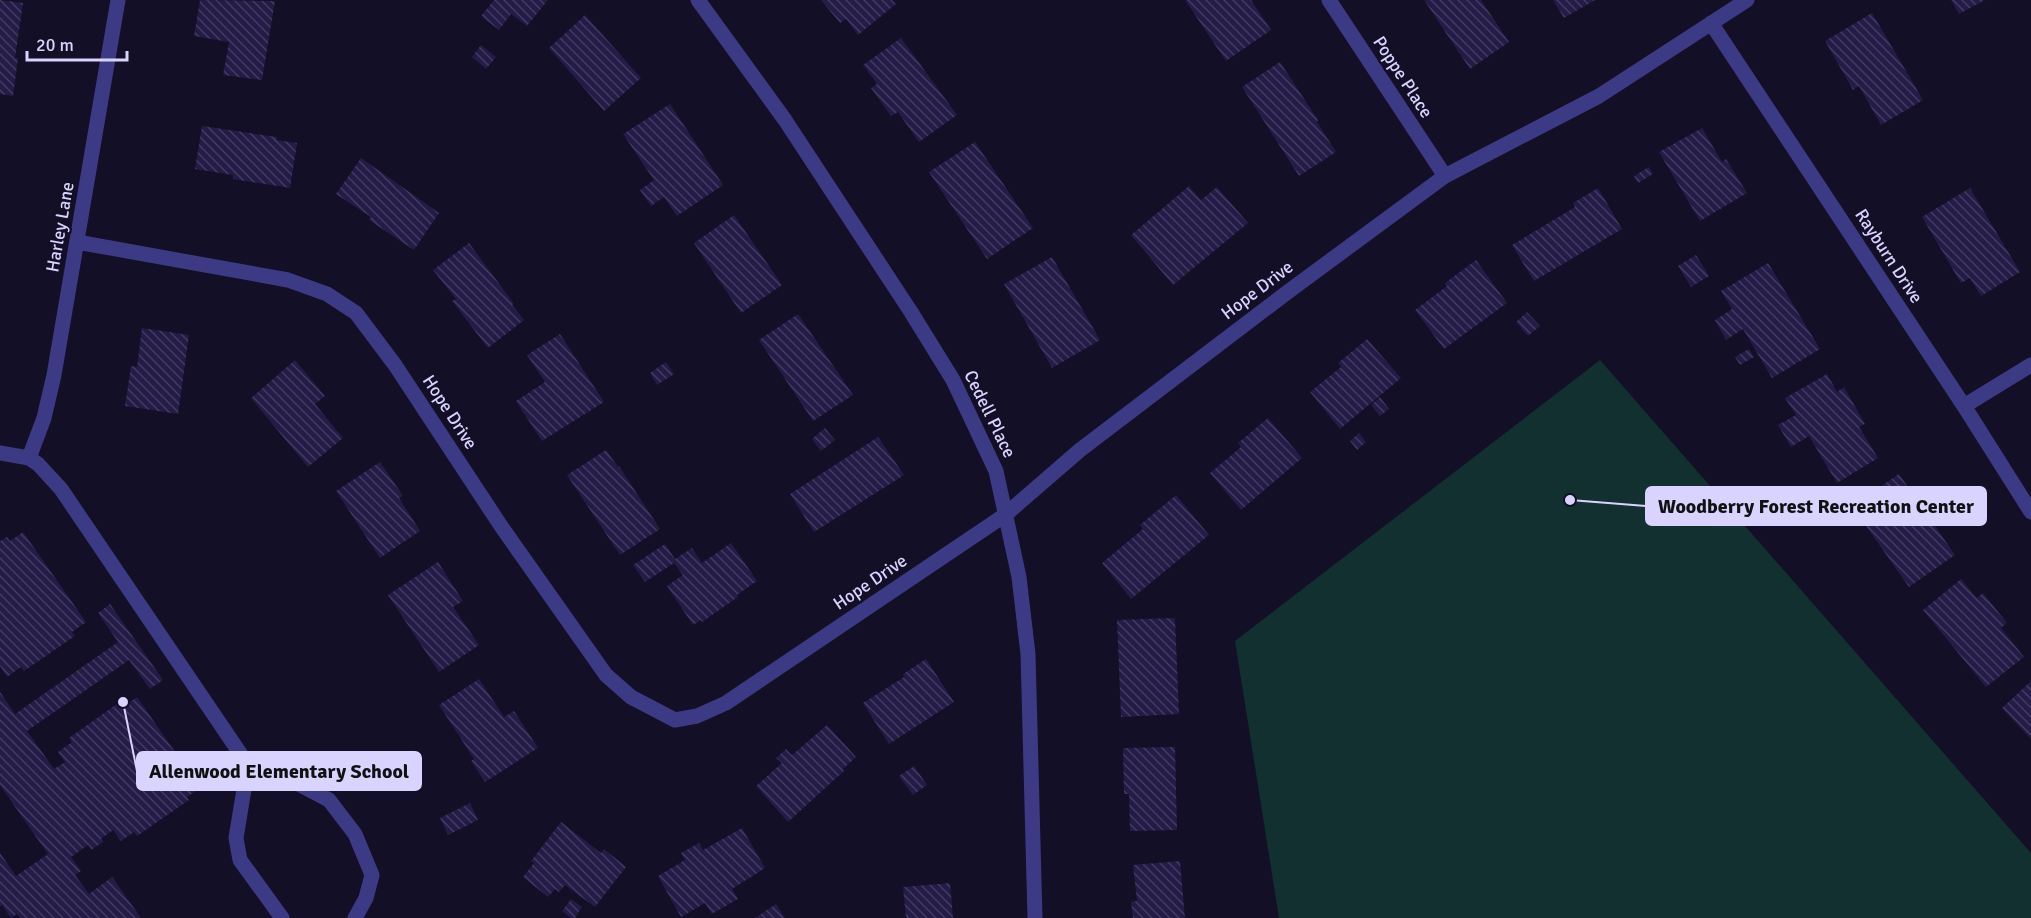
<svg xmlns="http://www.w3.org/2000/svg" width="2031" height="918" font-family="Signika,sans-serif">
  <defs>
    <pattern id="building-back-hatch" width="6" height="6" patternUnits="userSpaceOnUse" patternTransform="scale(1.5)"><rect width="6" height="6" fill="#241b47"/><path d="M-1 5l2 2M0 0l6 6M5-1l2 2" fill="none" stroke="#433b63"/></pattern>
  </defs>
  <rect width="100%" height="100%" fill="#130f26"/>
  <path fill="#12302f" d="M 1600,360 L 2031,853 L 2031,918 L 1279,918 L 1235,641 Z"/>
  <path fill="url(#building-back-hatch)" d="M 0,0 L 23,3 L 15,58 L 18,58 L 13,96 L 0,94 Z
    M 200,0 L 275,1 L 262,80 L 223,75 L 229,42 L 194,36 Z
    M 494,0 L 548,0 L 527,26 L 511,14 L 499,30 L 481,16 Z
    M 821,0 L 892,0 L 896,4 L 858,35 L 846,19 L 840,23 Z
    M 1185,0 L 1251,0 L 1271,30 L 1226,61 Z
    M 1424,0 L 1481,0 L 1509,42 L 1470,69 Z
    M 1553,0 L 1595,0 L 1564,18 Z
    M 1951,0 L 1985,0 L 1959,14 Z
    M 1872,13 L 1923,100 L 1881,125 L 1859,86 L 1853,90 L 1825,41 Z
    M 585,15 L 641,78 L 604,111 L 549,48 Z
    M 901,38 L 957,115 L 919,142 L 898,112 L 891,116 L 871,88 L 877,84 L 863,65 Z
    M 481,45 L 496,57 L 486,69 L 472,57 Z
    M 1280,62 L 1318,120 L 1317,122 L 1336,152 L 1299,176 L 1242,87 Z
    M 670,104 L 723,185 L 677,216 L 664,197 L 651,206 L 640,190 L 654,180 L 623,134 Z
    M 202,126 L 277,137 L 277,140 L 297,143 L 290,188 L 233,179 L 233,175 L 195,169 Z
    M 1702,128 L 1722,162 L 1726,159 L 1747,193 L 1700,221 L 1659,152 Z
    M 975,142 L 1033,228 L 987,259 L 929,172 Z
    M 361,158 L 439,213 L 414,250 L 369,220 L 371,217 L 336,194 Z
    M 1649,167 L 1653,174 L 1638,183 L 1634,176 Z
    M 1189,186 L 1201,200 L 1217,187 L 1248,223 L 1173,285 L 1131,235 Z
    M 1598,188 L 1622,229 L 1534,281 L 1512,245 L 1575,207 L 1573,203 Z
    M 1970,188 L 2020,272 L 1981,296 L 1970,278 L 1961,283 L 1922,217 Z
    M 734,215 L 782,285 L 741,313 L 694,243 Z
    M 469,243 L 514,304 L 512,305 L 524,320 L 488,348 L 452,301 L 456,299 L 433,270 Z
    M 1696,255 L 1709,276 L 1691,287 L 1678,266 Z
    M 1052,257 L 1100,340 L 1052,368 L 1004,284 Z
    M 1476,260 L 1507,303 L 1444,349 L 1415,310 L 1447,286 L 1445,283 Z
    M 1768,263 L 1820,349 L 1772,378 L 1743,329 L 1726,340 L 1715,320 L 1732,309 L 1721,291 Z
    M 1527,312 L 1540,326 L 1528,336 L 1516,322 Z
    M 798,314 L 853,395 L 813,421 L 759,340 Z
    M 142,328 L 189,335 L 178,414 L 125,406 L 131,366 L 137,367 Z
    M 560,334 L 604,402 L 542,441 L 516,401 L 545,382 L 527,355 Z
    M 1367,339 L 1401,378 L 1340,429 L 1310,392 L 1341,367 L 1338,363 Z
    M 1749,349 L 1754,357 L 1740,365 L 1735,357 Z
    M 295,360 L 325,396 L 315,404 L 343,438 L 308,467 L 251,398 Z
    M 666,362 L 674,374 L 657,385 L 650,373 Z
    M 1827,374 L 1837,392 L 1844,387 L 1865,424 L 1859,427 L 1878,458 L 1837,483 L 1809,436 L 1791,447 L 1778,425 L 1796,415 L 1785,398 Z
    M 1380,397 L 1389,409 L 1380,416 L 1371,405 Z
    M 1268,418 L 1302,458 L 1241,510 L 1210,473 L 1241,447 L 1238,443 Z
    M 825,428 L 835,440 L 821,451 L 812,439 Z
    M 1359,433 L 1366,442 L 1357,450 L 1350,441 Z
    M 878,437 L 904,475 L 814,532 L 790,494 Z
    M 606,450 L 618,467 L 619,466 L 660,529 L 620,555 L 567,475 Z
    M 380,462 L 403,496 L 399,498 L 420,531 L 380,558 L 336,491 Z
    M 1899,474 L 1955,555 L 1909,587 L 1852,506 Z
    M 1176,495 L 1209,535 L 1131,599 L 1102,563 L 1143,529 L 1140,525 Z
    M 23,532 L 86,622 L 72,632 L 75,636 L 24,671 L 21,667 L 7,677 L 0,666 L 0,541 L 7,537 L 10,541 Z
    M 731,543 L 757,581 L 737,595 L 738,597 L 702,622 L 701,620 L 693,625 L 667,586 L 683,575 L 674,563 L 645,582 L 633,565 L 665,544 L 675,559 L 692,548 L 702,563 Z
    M 438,562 L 463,601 L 453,607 L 479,645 L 439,672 L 388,595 Z
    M 1961,579 L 1977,598 L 1983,593 L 2007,623 L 2001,628 L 2024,657 L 1986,687 L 1923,610 Z
    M 110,604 L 163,680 L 150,689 L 129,660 L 27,731 L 54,769 L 65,762 L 58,752 L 72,742 L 69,738 L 121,701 L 124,706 L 137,697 L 200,788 L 187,797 L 189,800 L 137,836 L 134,832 L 121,841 L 113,830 L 101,839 L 103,842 L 91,850 L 88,845 L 71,857 L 81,871 L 75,875 L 89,894 L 112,877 L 141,918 L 20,918 L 17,914 L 11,918 L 2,905 L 0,907 L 0,853 L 16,876 L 48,854 L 0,785 L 0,692 L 15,714 L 118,642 L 98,613 Z
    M 1175,618 L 1179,714 L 1121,717 L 1117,620 Z
    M 926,659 L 954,702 L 889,744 L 863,703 L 904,677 L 903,674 Z
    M 479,679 L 504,717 L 514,711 L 538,748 L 485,782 L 471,761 L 474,759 L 439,705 Z
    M 2031,681 L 2031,739 L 2002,708 Z
    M 827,725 L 856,757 L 843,769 L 844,771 L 788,822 L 756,786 L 782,763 L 776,758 L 786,749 L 792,755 Z
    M 1175,747 L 1177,830 L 1130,831 L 1129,794 L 1124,794 L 1123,748 Z
    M 914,766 L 927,785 L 913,795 L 899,776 Z
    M 470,803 L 478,820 L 448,835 L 440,818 Z
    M 561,822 L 601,853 L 604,849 L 626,867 L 595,907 L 565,885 L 559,892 L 555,889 L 548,897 L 523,877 L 534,863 L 531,861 Z
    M 742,828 L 765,868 L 732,889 L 738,899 L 712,914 L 705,903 L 681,917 L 658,876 L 685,860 L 681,853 L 699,843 L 703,850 Z
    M 1180,861 L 1185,918 L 1133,918 L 1131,902 L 1137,901 L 1133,865 Z
    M 950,883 L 953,918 L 906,918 L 903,887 Z
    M 571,899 L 582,907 L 575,918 L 571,918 L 562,911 Z
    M 776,904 L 785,918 L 755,918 Z"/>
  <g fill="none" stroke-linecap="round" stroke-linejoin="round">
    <path stroke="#3d3a85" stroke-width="15" d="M 698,0 L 785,120 L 911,312 L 953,380 L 996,471 L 1019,577 L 1028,654 L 1035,918
      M 1329,0 L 1445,176
      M 1711,23 L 1964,406 L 2031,512
      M 77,242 L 288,280 L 327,294 L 356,313 L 395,365 L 501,526 L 606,675 L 631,697 L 675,720 L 697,716 L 726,703 L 1005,515 L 1080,450 L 1289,291 L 1445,176 L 1599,96 L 1747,0
      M 1964,406 L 2031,365
      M 0,453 L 29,458 L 38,464 L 61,489 L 248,765 L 280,774 L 329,800 L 355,834 L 372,875 L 366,898 L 355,918
      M 29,458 L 44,418 L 54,375 L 118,0
      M 248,765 L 236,838 L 240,860 L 282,918"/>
  </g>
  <g text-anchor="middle" stroke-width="5" stroke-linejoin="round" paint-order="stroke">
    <g font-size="18" fill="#d9d4ff" stroke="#130f26">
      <text transform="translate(1403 77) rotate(57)" y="6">Poppe Place</text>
      <text transform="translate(60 227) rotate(-80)" y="6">Harley Lane</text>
      <text transform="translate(1889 256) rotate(57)" y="6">Rayburn Drive</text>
      <text transform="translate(1257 290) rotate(-37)" y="6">Hope Drive</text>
      <text transform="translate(450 412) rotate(57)" y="6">Hope Drive</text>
      <text transform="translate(990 414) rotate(64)" y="6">Cedell Place</text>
      <text transform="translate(870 582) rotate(-34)" y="6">Hope Drive</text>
    </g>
  </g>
  <path fill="none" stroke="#d9d4ff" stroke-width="2" d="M1570 500L1646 506M123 702L137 771"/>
  <g fill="#d9d4ff" stroke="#130f26" stroke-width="2">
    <circle cx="1570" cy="500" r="6"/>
    <circle cx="123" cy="702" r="6"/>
  </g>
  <g fill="#d9d4ff" stroke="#d9d4ff" stroke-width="2">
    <rect x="1646" y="487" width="340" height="38" rx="6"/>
    <rect x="137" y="752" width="284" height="38" rx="6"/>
  </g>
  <g font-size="20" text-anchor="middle" font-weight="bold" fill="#111">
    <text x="1816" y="513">Woodberry Forest Recreation Center</text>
    <text x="279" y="778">Allenwood Elementary School</text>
  </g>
  <path d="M27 51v9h100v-9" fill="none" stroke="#d9d4ff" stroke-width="3"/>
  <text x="36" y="51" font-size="18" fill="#d9d4ff" stroke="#130f26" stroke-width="4.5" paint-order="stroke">20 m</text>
</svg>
